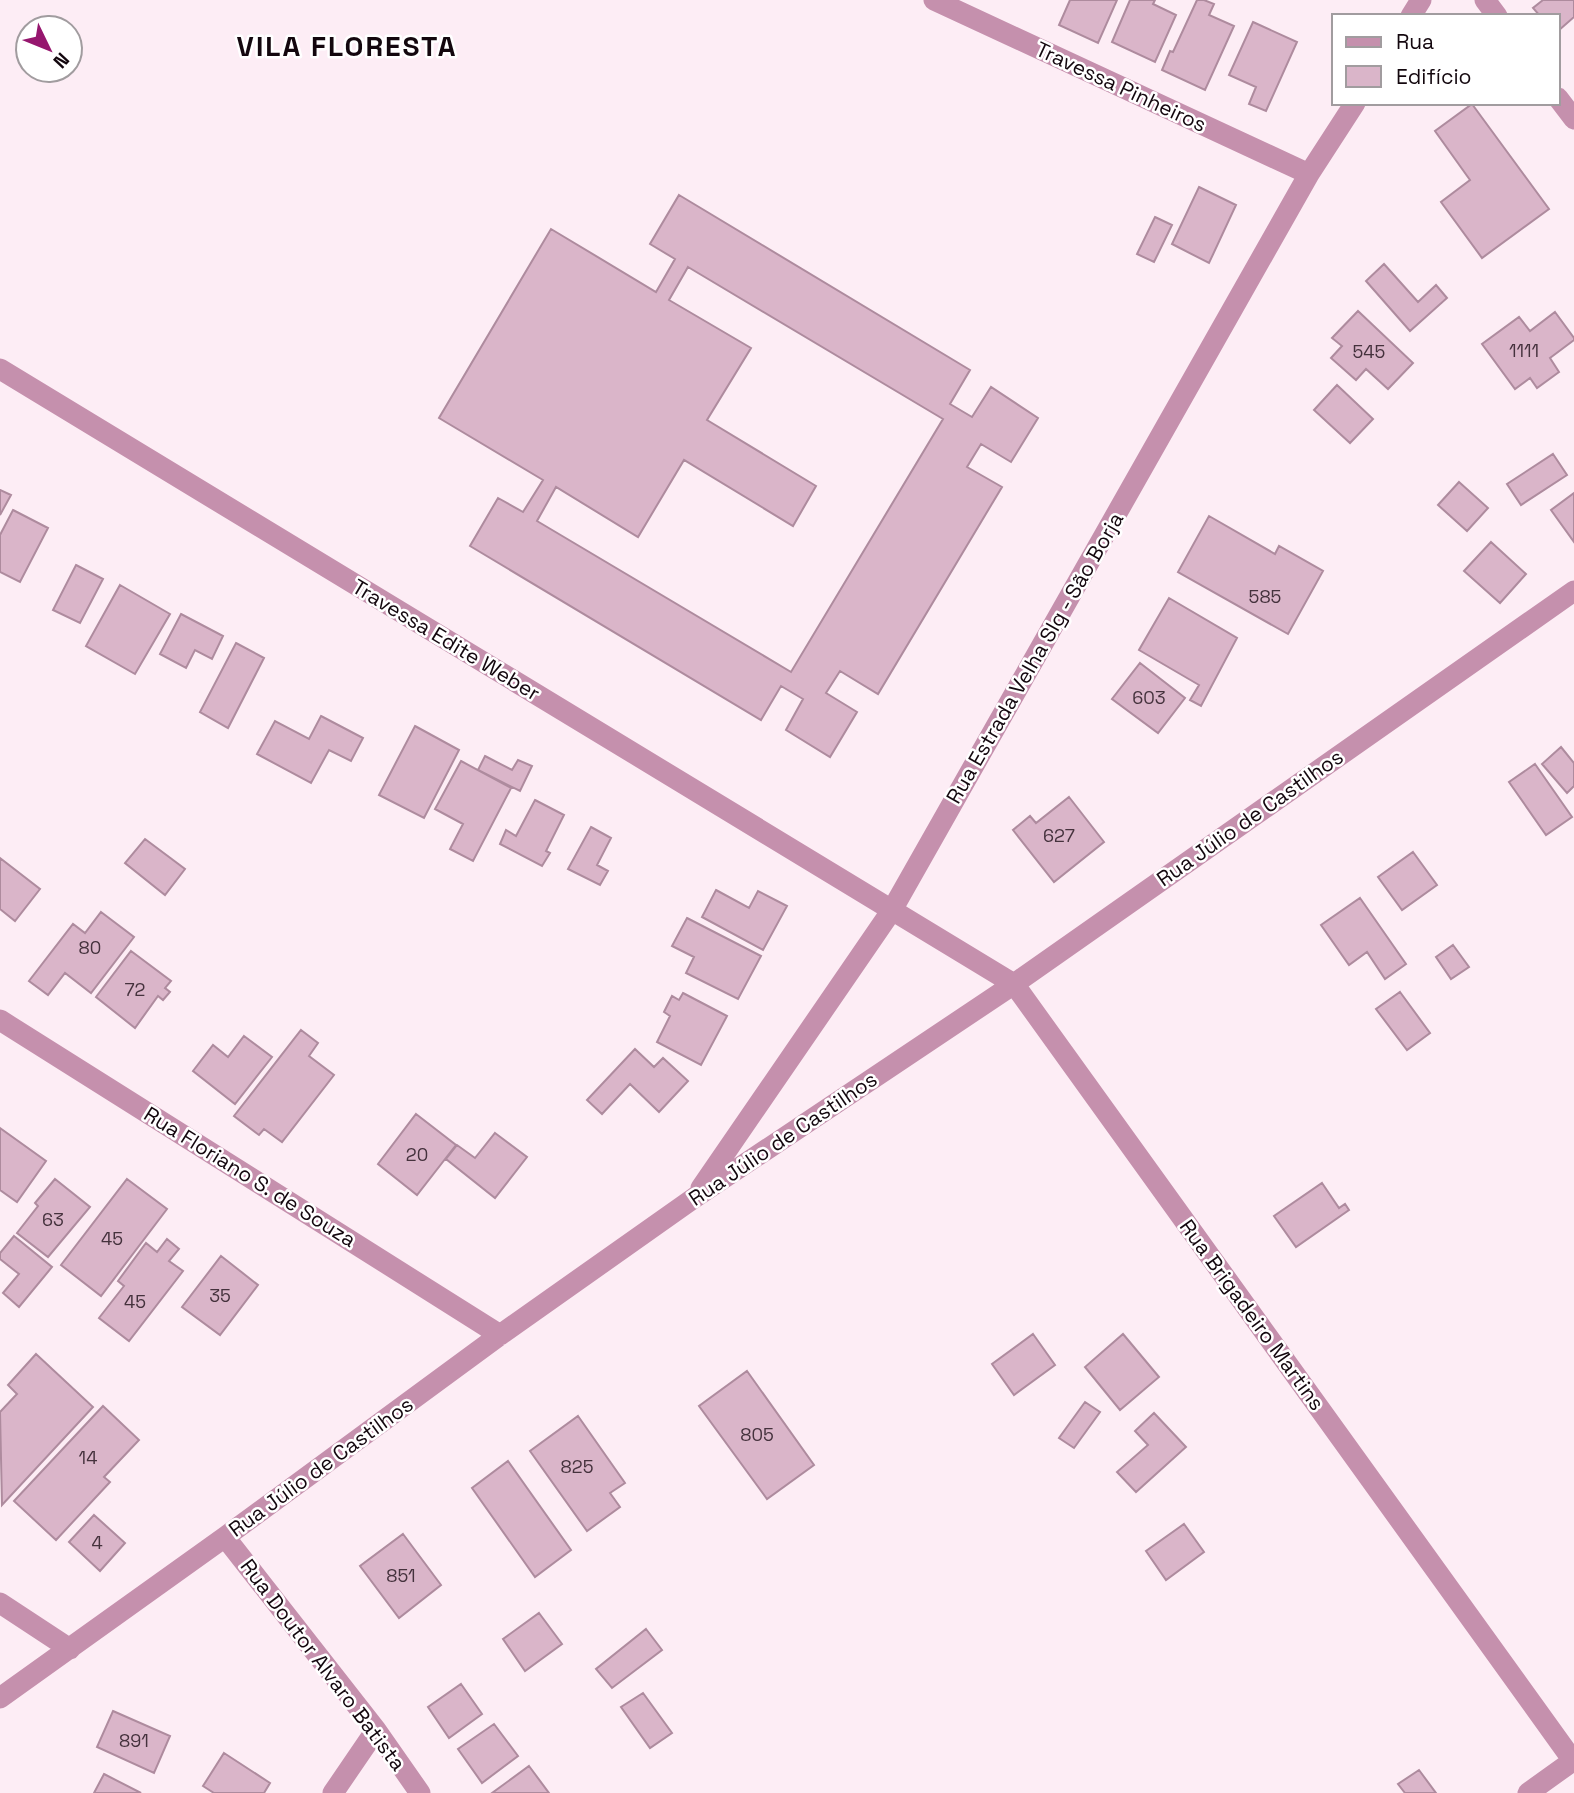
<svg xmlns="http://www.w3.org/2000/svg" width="1574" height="1793" font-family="'Space Grotesk',sans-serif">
  <rect width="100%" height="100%" fill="#fdedf5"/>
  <path fill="#dab5c9" stroke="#ae8b9e" stroke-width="2" fill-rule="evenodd" d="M 1070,0 L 1117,0 L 1098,43 L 1059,25 Z
    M 1130,0 L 1155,0 L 1153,4 L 1176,15 L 1155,62 L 1112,42 Z
    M 1197,0 L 1204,0 L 1214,4 L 1209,15 L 1234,26 L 1205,90 L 1162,70 L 1170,51 L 1173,52 Z
    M 1543,0 L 1574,0 L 1574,17 L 1558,31 L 1558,16 L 1540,16 L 1533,8 Z
    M 1253,22 L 1297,42 L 1266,111 L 1249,104 L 1256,87 L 1229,75 Z
    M 1472,104 L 1549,209 L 1482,258 L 1441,202 L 1470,180 L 1435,131 Z
    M 1199,187 L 1236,205 L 1209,263 L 1172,244 Z
    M 679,195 L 970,370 L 950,404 L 972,417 L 991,387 L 1038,418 L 1011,462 L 981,444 L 967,467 L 1002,487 L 878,694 L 840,671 L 826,693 L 857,712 L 830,757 L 786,730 L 803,699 L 781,686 L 761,720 L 470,546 L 498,498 L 523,512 L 543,480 L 439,418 L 551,229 L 656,292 L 675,259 L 650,244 ZM 688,267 L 943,419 L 791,672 L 537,521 L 556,487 L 638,537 L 684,460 L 793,526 L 816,486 L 707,420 L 751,348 L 669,300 Z
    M 1155,217 L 1172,225 L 1154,262 L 1137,254 Z
    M 1384,264 L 1418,302 L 1436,285 L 1447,298 L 1410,331 L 1366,281 Z
    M 1358,311 L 1413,363 L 1388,389 L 1366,369 L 1356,380 L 1331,358 L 1342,346 L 1332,338 Z
    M 1555,312 L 1574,338 L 1574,340 L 1550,358 L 1559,372 L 1537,388 L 1530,378 L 1515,389 L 1482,344 L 1519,317 L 1530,331 Z
    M 1337,385 L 1373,419 L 1350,443 L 1314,410 Z
    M 1553,454 L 1567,475 L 1521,505 L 1507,484 Z
    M 1459,482 L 1488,508 L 1467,531 L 1438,505 Z
    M 0,490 L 11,495 L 0,515 Z
    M 1574,493 L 1574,542 L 1551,510 Z
    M 13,510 L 48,528 L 20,582 L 0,572 L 0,535 Z
    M 1209,516 L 1275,554 L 1279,546 L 1323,571 L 1288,634 L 1178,572 Z
    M 1491,542 L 1526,574 L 1500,603 L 1464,571 Z
    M 76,565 L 103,579 L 80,623 L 53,610 Z
    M 120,585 L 170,614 L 135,674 L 86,646 Z
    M 1169,598 L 1237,638 L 1201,706 L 1190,700 L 1199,685 L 1139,650 Z
    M 181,614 L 223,636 L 212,659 L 195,650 L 186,668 L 160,654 Z
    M 236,643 L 264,658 L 228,728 L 200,712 Z
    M 1140,663 L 1185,698 L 1158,733 L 1112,699 Z
    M 321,716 L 363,738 L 351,761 L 329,750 L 311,783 L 257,754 L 275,721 L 309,739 Z
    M 415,726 L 459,750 L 424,818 L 379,795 Z
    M 1561,747 L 1574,763 L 1574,786 L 1567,793 L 1542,764 Z
    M 485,756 L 512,770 L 518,760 L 532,766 L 520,791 L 478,770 Z
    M 461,761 L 511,788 L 473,861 L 450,849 L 463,824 L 435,809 Z
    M 1535,764 L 1572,817 L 1546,835 L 1509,782 Z
    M 1069,797 L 1104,842 L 1054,882 L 1013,830 L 1030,816 L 1036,823 Z
    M 535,800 L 564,815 L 546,851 L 550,853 L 542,866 L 500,844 L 506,830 L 516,836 Z
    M 591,827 L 611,838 L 597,865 L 608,871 L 600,885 L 568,869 Z
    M 145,839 L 185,869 L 165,895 L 125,863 Z
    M 1413,852 L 1437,885 L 1402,910 L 1378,877 Z
    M 0,858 L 40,889 L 15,921 L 0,909 Z
    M 716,890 L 749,908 L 758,891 L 787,906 L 763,950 L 702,917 Z
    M 1360,898 L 1406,964 L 1385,979 L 1367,952 L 1349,965 L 1321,925 Z
    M 101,912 L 134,937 L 91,993 L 65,973 L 48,995 L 29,981 L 73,924 L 85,933 Z
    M 687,918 L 761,956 L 738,999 L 686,973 L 694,957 L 672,946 Z
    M 1453,945 L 1469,967 L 1451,979 L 1436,957 Z
    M 131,951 L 171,981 L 165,988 L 170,992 L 163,1000 L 158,996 L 135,1028 L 96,997 Z
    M 1400,992 L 1430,1033 L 1407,1050 L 1376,1009 Z
    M 683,993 L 727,1016 L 701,1065 L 657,1042 L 670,1016 L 664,1012 L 672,996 L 679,1000 Z
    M 301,1030 L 318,1043 L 309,1056 L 334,1075 L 282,1142 L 264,1129 L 259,1135 L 234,1116 Z
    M 244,1036 L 272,1057 L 235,1104 L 193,1071 L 213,1045 L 228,1057 Z
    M 635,1049 L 654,1067 L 663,1058 L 688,1081 L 659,1112 L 630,1084 L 602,1114 L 587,1100 Z
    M 416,1114 L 456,1145 L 417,1195 L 378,1164 Z
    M 0,1128 L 46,1161 L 17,1202 L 0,1190 Z
    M 495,1133 L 527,1157 L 495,1198 L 446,1159 L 457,1145 L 475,1158 Z
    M 55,1179 L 90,1207 L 48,1257 L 17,1233 L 38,1206 L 35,1203 Z
    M 127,1179 L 167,1209 L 101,1296 L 61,1265 Z
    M 1322,1183 L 1339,1208 L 1345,1204 L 1349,1210 L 1296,1247 L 1274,1216 Z
    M 14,1236 L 52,1267 L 19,1307 L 3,1293 L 19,1274 L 0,1259 L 0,1253 Z
    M 167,1239 L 179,1249 L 169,1261 L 183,1271 L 129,1341 L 99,1318 L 124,1286 L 118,1281 L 146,1243 L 157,1252 Z
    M 221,1256 L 258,1285 L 220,1335 L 182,1307 Z
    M 1033,1334 L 1055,1365 L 1014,1395 L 992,1364 Z
    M 1123,1334 L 1159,1377 L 1120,1410 L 1085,1367 Z
    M 36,1354 L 93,1407 L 2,1505 L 0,1412 L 17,1394 L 8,1385 Z
    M 747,1371 L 814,1465 L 767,1499 L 699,1406 Z
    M 1085,1402 L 1100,1412 L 1074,1448 L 1059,1438 Z
    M 103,1406 L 139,1440 L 104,1477 L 110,1482 L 56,1540 L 14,1501 Z
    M 1154,1413 L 1186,1447 L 1136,1492 L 1117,1472 L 1148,1445 L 1135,1431 Z
    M 578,1416 L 625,1483 L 610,1493 L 620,1507 L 587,1531 L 530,1451 Z
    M 508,1461 L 571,1550 L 535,1577 L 472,1488 Z
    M 94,1515 L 125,1543 L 100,1571 L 69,1542 Z
    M 1184,1524 L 1204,1552 L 1166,1580 L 1146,1551 Z
    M 403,1534 L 441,1585 L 399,1618 L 360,1566 Z
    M 539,1613 L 562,1644 L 525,1671 L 503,1639 Z
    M 646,1629 L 662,1650 L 612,1688 L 596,1669 Z
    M 461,1684 L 482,1714 L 449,1738 L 428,1707 Z
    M 643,1693 L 672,1733 L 650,1748 L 621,1707 Z
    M 113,1711 L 170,1736 L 154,1773 L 97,1747 Z
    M 494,1724 L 518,1756 L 482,1783 L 458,1749 Z
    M 224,1753 L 270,1783 L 264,1793 L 214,1793 L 203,1786 Z
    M 529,1766 L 549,1793 L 492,1793 Z
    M 1419,1770 L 1436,1793 L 1405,1793 L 1398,1784 Z
    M 104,1774 L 141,1793 L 94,1793 Z"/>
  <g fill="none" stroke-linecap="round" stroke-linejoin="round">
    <path stroke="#c590ad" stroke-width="21" d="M 934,0 L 1309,174
      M 1485,0 L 1497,16
      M 1411,16 L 1421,0
      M 1558,98 L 1574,119
      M 0,369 L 1014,984 L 1574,1762
      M 0,1020 L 500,1335
      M 701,1188 L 892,910 L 1309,174 L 1355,103
      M 225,1537 L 376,1730 L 420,1793
      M 0,1603 L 70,1649
      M 0,1698 L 225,1537 L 500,1335 L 694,1198 L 1014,984 L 1574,591
      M 333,1793 L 376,1730
      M 1528,1793 L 1574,1760"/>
  </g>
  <g text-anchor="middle" stroke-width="5" stroke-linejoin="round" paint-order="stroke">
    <g font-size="18" fill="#45323d">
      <text x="1524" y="357">1111</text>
      <text x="1369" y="358">545</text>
      <text x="1265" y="603">585</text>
      <text x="1149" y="704">603</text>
      <text x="1059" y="842">627</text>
      <text x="90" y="954">80</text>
      <text x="135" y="996">72</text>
      <text x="417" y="1161">20</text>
      <text x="53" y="1226">63</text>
      <text x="112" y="1245">45</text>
      <text x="220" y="1302">35</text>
      <text x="135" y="1308">45</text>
      <text x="757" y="1441">805</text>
      <text x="88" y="1464">14</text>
      <text x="577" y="1473">825</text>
      <text x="97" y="1549">4</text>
      <text x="401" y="1582">851</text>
      <text x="134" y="1747">891</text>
    </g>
    <g font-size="21" fill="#13070e" stroke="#fff">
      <text transform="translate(1121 87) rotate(25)" y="7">Travessa Pinheiros</text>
      <text transform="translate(446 640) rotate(31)" y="7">Travessa Edite Weber</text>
      <text transform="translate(1035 658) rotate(-60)" y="7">Rua Estrada Velha Slg - São Borja</text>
      <text transform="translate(1250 818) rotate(-35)" y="7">Rua Júlio de Castilhos</text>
      <text transform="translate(783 1139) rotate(-34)" y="7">Rua Júlio de Castilhos</text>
      <text transform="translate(250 1177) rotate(32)" y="7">Rua Floriano S. de Souza</text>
      <text transform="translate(1252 1315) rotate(54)" y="7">Rua Brigadeiro Martins</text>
      <text transform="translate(321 1467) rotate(-36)" y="7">Rua Júlio de Castilhos</text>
      <text transform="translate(323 1665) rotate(53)" y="7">Rua Doutor Alvaro Batista</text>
    </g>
    <g font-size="28" font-weight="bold" letter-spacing="2" fill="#13070e" stroke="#fff">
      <text x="347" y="56">VILA FLORESTA</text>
    </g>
  </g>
  <rect x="1332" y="14" width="228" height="91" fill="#ffffff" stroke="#a19c9f" stroke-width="2"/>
  <rect x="1346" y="37" width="35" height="10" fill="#c590ad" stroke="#a19c9f" stroke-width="2"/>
  <text x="1396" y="49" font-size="21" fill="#13070e">Rua</text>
  <rect x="1346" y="66" width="35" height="21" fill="#dab5c9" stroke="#a19c9f" stroke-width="2"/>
  <text x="1396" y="84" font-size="21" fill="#13070e">Edifício</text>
  <g transform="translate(49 49) rotate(133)"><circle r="33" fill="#ffffff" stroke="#a19c9f" stroke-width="2"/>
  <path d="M0-5L12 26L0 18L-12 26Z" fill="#96166e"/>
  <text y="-10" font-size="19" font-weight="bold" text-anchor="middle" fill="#13070e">N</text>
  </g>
</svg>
